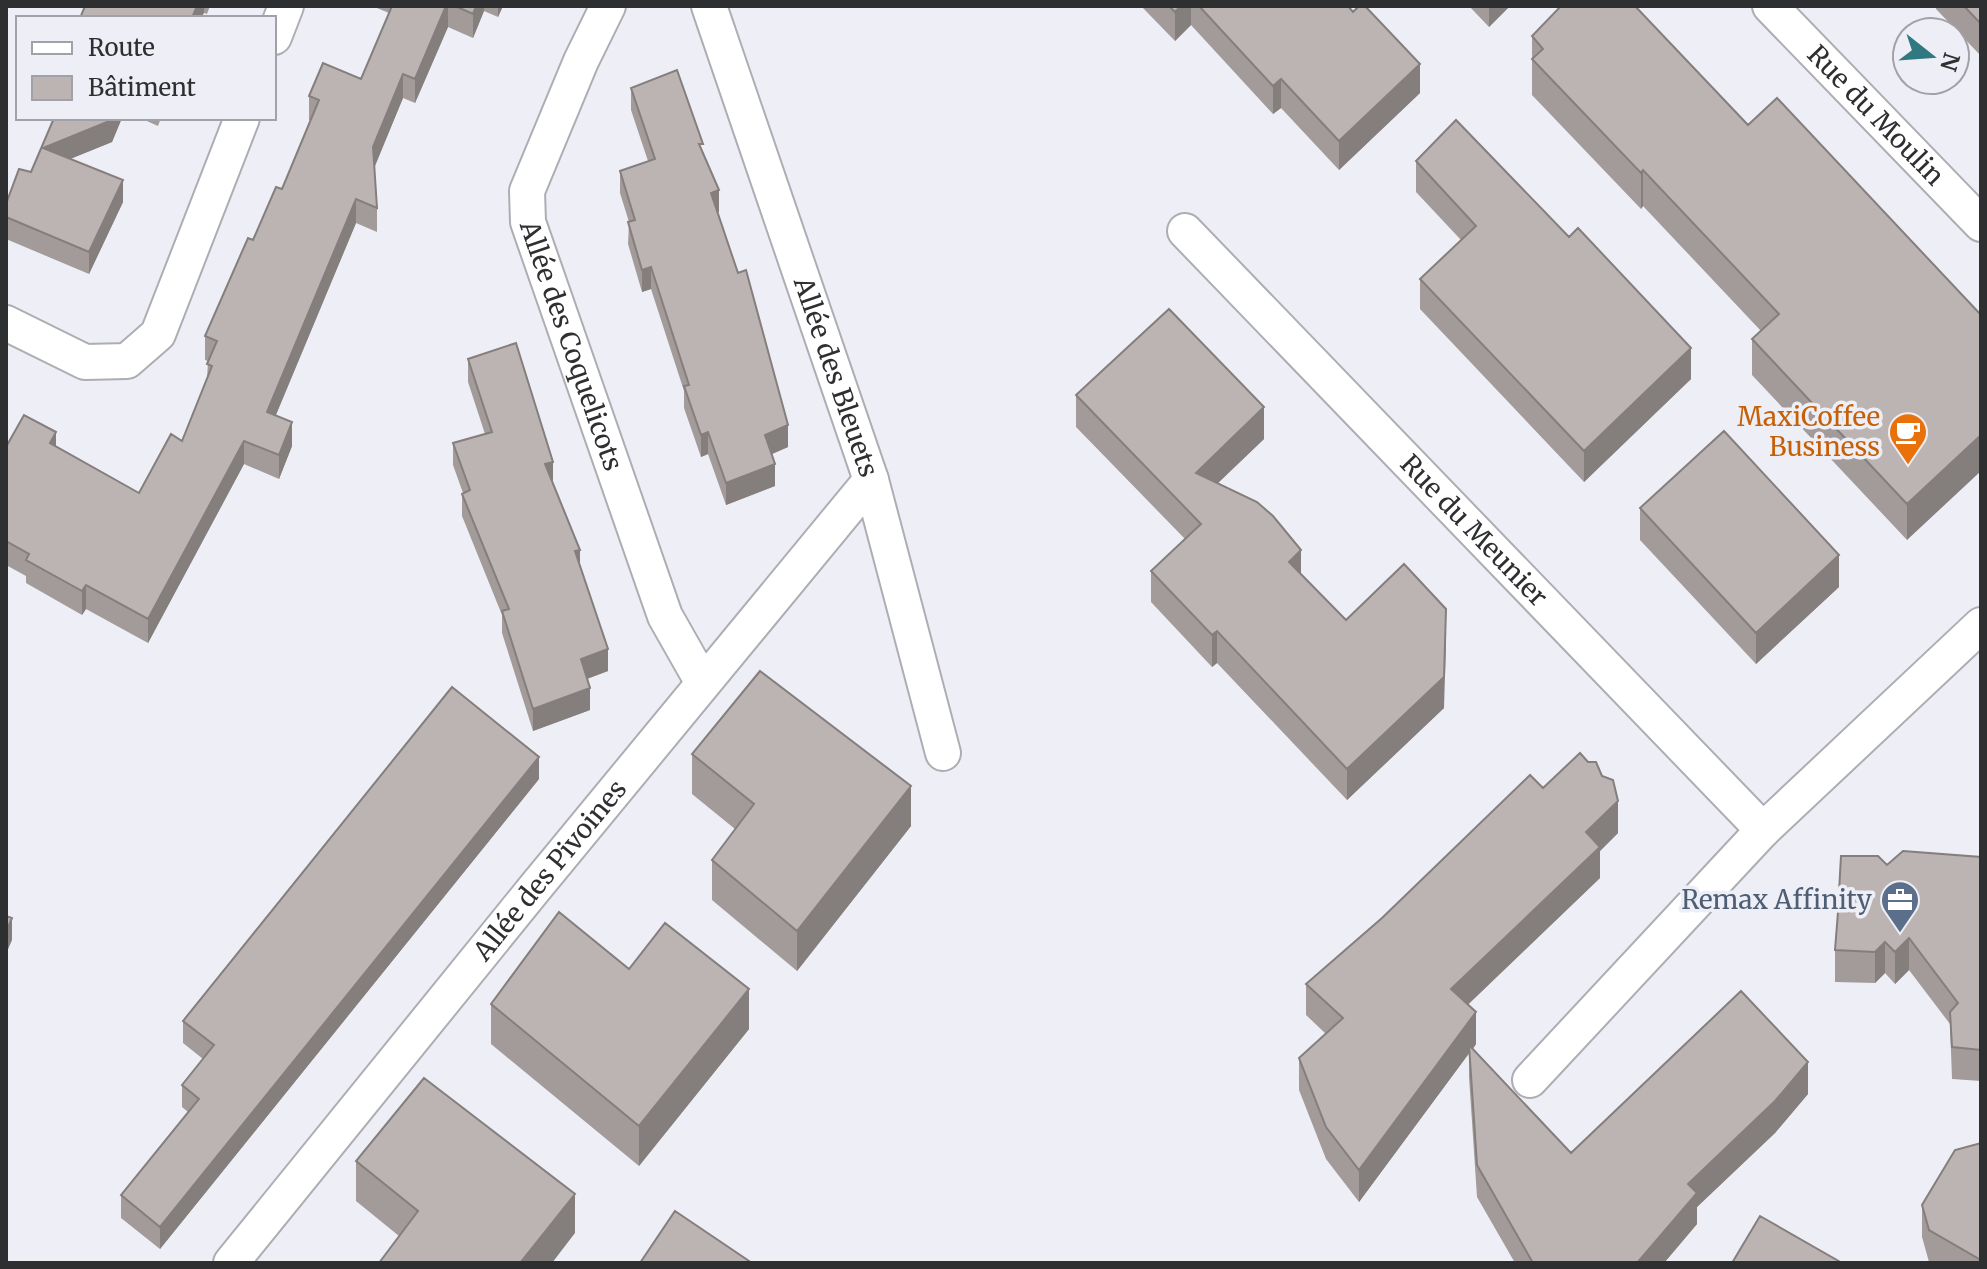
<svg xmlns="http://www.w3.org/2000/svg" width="1987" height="1269" font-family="Merriweather,serif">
  <rect width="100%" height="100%" fill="#eeeff6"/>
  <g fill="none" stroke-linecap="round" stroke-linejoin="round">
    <defs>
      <g id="street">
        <path id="s1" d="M 608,6 L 581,61 L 527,191 L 528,222 L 665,616 L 703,683"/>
        <path id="s2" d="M 709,6 L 871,480 L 943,753"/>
        <path id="s3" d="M 1770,6 L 1981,224"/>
        <path d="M 274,37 L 286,6"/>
        <path id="s4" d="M 1185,231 L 1763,830 L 1981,625"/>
        <path d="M 6,323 L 85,362 L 127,361 L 158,334 L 242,118"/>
        <path d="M 1530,1080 L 1763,830"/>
        <path id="s5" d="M 231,1263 L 534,889 L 871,480"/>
      </g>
    </defs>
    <use href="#street" stroke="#adaeb4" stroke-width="38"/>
    <use href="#street" stroke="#fff" stroke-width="34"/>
  </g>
  <path fill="#a29b9a" d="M 85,6 L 210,6 L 207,14 L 204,13 Z
    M 372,6 L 503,6 L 498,17 L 484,11 L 473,38 L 448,27 L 415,103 L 403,98 L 374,167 L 377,208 L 377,232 L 356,223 L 276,415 L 292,446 L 279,479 L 244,464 L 148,643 L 86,609 L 82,615 L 26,583 L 26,576 L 6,565 L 6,447 L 56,446 L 139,493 L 182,441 L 207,379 L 208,361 L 205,360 L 205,336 L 253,240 L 282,189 L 311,120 L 309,120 L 309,96 L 361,79 L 389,13 Z
    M 1141,6 L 1348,6 L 1420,93 L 1339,170 L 1281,108 L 1273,114 L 1191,25 L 1175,41 Z
    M 1469,6 L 1510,6 L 1489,27 Z
    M 1936,6 L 1981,6 L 1981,56 L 1936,9 Z
    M 1532,36 L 1748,125 L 1981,315 L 1907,540 L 1752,375 L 1752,339 L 1761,331 L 1643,206 L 1641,209 L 1532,95 Z
    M 631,88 L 703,152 L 719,212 L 718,212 L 788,447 L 772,454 L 775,486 L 726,505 L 708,454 L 701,457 L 684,408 L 684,391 L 651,289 L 642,292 L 628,244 L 629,222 L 620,193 L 620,171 L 648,161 L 631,110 Z
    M 52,118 L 122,118 L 112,142 L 70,159 L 123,202 L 89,274 L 6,239 L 6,204 L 31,172 L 52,124 Z
    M 140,118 L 161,118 L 158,126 Z
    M 1416,161 L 1691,379 L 1584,482 L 1420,309 L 1420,279 L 1461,240 L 1416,192 Z
    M 468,359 L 553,484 L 580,566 L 608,671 L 587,679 L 590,710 L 533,731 L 502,633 L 502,615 L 462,516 L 462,494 L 463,493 L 453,465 L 453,443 L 485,434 L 468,382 Z
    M 1076,395 L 1264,439 L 1218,483 L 1301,574 L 1346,620 L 1444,708 L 1347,800 L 1217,663 L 1212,667 L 1151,602 L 1151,571 L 1185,539 L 1076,427 Z
    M 1640,508 L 1839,587 L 1756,664 L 1640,540 Z
    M 692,754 L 911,826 L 797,971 L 712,900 L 712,860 L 735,829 L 692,794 Z
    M 539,779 L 160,1249 L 121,1218 L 121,1195 L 188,1112 L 182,1107 L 182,1085 L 203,1059 L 183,1043 L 183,1021 Z
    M 1543,788 L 1618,833 L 1600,851 L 1600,878 L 1468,1004 L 1476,1044 L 1473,1049 L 1571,1153 L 1808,1094 L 1775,1133 L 1697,1207 L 1697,1224 L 1664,1263 L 1515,1263 L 1477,1197 L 1469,1077 L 1469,1053 L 1359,1202 L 1326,1159 L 1299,1090 L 1299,1058 L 1326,1034 L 1306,1015 L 1306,984 Z
    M 1981,857 L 1981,1081 L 1952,1079 L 1950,1024 L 1909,970 L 1895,984 L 1885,973 L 1875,983 L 1835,982 L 1835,950 L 1839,910 L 1839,892 L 1887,865 Z
    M 629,969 L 749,1029 L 639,1166 L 491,1044 L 491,1004 Z
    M 1981,1143 L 1981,1263 L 1931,1263 L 1929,1262 L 1922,1237 L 1922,1205 Z
    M 356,1161 L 575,1233 L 399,1236 L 356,1201 Z"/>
  <path fill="#847e7d" d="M 197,6 L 204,6 L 204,13 L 201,18 L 192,18 Z
    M 446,6 L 448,6 L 448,27 L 415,103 L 415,79 Z
    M 476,6 L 484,6 L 484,11 L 473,38 L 473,14 Z
    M 498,6 L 503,6 L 498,17 Z
    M 1181,6 L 1191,6 L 1191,25 L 1175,41 L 1175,12 Z
    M 1489,6 L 1510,6 L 1489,27 Z
    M 1420,64 L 1420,93 L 1339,170 L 1339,141 Z
    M 403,74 L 403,98 L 373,171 L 373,147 Z
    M 1281,79 L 1281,108 L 1273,114 L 1273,86 Z
    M 113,118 L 122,118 L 112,142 L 43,170 L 43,148 Z
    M 1643,170 L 1643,206 L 1641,209 L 1641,173 Z
    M 123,180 L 123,202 L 89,274 L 89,252 Z
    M 719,190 L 719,212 L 711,215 L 711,193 Z
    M 356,199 L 356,223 L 267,436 L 267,412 Z
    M 651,267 L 651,289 L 642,292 L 642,270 Z
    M 1691,348 L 1691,379 L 1584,482 L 1584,451 Z
    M 1264,407 L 1264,439 L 1196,504 L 1196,473 Z
    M 292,422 L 292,446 L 279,479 L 279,455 Z
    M 788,425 L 788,447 L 765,457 L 765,435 Z
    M 56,432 L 56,456 L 50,443 Z
    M 708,432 L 708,454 L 701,457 L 701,435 Z
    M 1981,435 L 1981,471 L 1907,540 L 1907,504 Z
    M 244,441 L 244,464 L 148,643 L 148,619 Z
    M 553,462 L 553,484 L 545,464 Z
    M 775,464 L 775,486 L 726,505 L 726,483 Z
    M 580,550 L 580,572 L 575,551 Z
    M 1301,550 L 1301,582 L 1289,562 Z
    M 1839,555 L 1839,587 L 1756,664 L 1756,633 Z
    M 86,585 L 86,609 L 82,615 L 82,591 Z
    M 1217,631 L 1217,663 L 1212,667 L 1212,635 Z
    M 1446,641 L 1444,708 L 1347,800 L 1347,769 Z
    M 608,649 L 608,671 L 581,681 L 581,659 Z
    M 590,688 L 590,710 L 533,731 L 533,709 Z
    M 539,757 L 539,779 L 160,1249 L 160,1227 Z
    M 911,786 L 911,826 L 797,971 L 797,931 Z
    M 1618,801 L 1618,833 L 1600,851 L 1600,878 L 1451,1021 L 1451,989 L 1586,832 Z
    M 12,918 L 12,940 L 6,954 L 6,932 Z
    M 1909,938 L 1909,970 L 1895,984 L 1895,952 Z
    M 1885,942 L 1885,973 L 1875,983 L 1875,952 Z
    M 749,989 L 749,1029 L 639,1166 L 639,1126 Z
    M 1476,1012 L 1476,1044 L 1359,1202 L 1359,1170 Z
    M 1808,1062 L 1808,1094 L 1775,1133 L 1697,1207 L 1697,1224 L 1664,1263 L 1637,1263 L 1688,1184 Z
    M 575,1194 L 575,1233 L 552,1263 L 520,1263 Z"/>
  <path fill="#bcb4b3" stroke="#847e7d" stroke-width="2" d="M 85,6 L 197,6 L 192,18 L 80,18 Z
    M 392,6 L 446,6 L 415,79 L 403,74 L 373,147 L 377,208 L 356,199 L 267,412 L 292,422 L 279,455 L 244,441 L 148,619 L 86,585 L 82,591 L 26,560 L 29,554 L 6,541 L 6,447 L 24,415 L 56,432 L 50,443 L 139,493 L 171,434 L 182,441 L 212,366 L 207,364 L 217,341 L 205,336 L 248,238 L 253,240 L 276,187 L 282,189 L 319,100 L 309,96 L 323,63 L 361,79 Z
    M 455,6 L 476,6 L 473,14 Z
    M 1169,6 L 1181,6 L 1175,12 Z
    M 1199,6 L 1348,6 L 1353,12 L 1359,6 L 1365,6 L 1420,64 L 1339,141 L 1281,79 L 1273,86 Z
    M 1561,6 L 1635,6 L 1748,125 L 1777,98 L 1981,315 L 1981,435 L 1907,504 L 1752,339 L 1779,314 L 1643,170 L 1641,173 L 1532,59 L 1543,49 L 1532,36 Z
    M 1964,6 L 1981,6 L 1981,24 Z
    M 677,70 L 703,144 L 699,144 L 719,190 L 711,193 L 738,273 L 746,270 L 788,425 L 765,435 L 775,464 L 726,483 L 708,432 L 701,435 L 684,386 L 689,385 L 651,267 L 642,270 L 628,222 L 635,220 L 620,171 L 655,159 L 631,88 Z
    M 54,118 L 113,118 L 112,120 L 43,148 L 123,180 L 89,252 L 6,217 L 6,204 L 19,169 L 31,172 Z
    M 1456,120 L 1569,237 L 1578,228 L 1691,348 L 1584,451 L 1420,279 L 1476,226 L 1416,161 Z
    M 1169,309 L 1264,407 L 1196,473 L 1257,502 L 1273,516 L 1301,550 L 1289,562 L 1346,620 L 1404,564 L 1446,609 L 1444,677 L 1347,769 L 1217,631 L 1212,635 L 1151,571 L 1201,524 L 1076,395 Z
    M 516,343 L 553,462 L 545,464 L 580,550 L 575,551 L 608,649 L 581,659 L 590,688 L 533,709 L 502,611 L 509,609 L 462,494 L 470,490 L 453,443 L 492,432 L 468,359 Z
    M 1724,431 L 1839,555 L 1756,633 L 1640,508 Z
    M 760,671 L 911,786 L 797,931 L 712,860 L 754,804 L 692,754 Z
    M 452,687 L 539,757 L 160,1227 L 121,1195 L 199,1099 L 182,1085 L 214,1045 L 183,1021 Z
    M 1580,753 L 1588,762 L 1596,762 L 1602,776 L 1613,780 L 1618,801 L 1586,832 L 1600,847 L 1451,989 L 1476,1012 L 1359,1170 L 1326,1127 L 1299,1058 L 1343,1018 L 1306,984 L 1382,918 L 1530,775 L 1543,788 Z
    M 1903,851 L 1981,857 L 1981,1050 L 1952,1047 L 1950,1012 L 1958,1003 L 1909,938 L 1895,952 L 1885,942 L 1875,952 L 1835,950 L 1838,912 L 1847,902 L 1839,892 L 1841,856 L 1878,856 L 1887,865 Z
    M 559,912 L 629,969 L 665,923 L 749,989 L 639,1126 L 491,1004 Z
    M 6,916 L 12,918 L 6,932 Z
    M 1741,991 L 1808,1062 L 1775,1101 L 1688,1184 L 1697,1193 L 1637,1263 L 1533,1263 L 1477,1165 L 1469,1045 L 1571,1153 Z
    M 424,1078 L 575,1194 L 520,1263 L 379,1263 L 418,1211 L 356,1161 Z
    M 1981,1143 L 1981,1260 L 1929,1230 L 1922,1205 L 1955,1150 Z
    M 675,1211 L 752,1263 L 640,1263 Z
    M 1760,1216 L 1842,1263 L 1732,1263 Z"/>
  <defs>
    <symbol id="cafe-pin" viewBox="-11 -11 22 30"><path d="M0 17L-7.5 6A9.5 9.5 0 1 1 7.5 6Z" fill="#e8710a" stroke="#eeeff6"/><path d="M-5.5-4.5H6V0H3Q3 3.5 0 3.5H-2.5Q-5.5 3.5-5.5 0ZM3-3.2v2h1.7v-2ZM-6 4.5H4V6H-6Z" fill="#fff"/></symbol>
    <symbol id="office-pin" viewBox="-11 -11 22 30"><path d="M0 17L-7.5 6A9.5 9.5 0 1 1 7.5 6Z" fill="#5c6f8a" stroke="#eeeff6"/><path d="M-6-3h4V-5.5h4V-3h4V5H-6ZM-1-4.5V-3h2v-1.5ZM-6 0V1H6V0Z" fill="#fff"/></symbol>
  </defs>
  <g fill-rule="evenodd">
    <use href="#cafe-pin" x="1886" y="410" width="44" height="60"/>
    <use href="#office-pin" x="1878" y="878" width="44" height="60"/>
  </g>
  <g text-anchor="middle" stroke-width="7" stroke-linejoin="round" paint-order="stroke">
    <g font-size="26" fill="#2e2f31" stroke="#eeeff6">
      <text dy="9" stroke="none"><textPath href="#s3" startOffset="152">Rue du Moulin</textPath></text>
      <text dy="9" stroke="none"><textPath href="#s1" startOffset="364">Allée des Coquelicots</textPath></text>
      <text dy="9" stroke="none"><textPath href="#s2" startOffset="392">Allée des Bleuets</textPath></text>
      <text dy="9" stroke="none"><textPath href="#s4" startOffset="416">Rue du Meunier</textPath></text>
      <text dy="9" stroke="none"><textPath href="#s5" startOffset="506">Allée des Pivoines</textPath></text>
    </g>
    <g font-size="26" fill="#c56008" stroke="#eeeff6" text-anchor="end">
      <text x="1880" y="426">MaxiCoffee<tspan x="1880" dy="30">Business</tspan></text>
    </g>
    <g font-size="26" fill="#4e5e75" stroke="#eeeff6" text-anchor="end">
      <text x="1872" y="909">Remax Affinity</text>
    </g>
  </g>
  <rect width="1987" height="1269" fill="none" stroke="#2e2f31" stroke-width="16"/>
  <rect x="16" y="16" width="260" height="104" fill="#eeeff6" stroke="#a1a2a7" stroke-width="2"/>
  <rect x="32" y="42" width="40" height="12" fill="#ffffff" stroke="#a1a2a7" stroke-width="2"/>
  <text x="88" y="56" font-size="24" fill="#2e2f31">Route</text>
  <rect x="32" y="76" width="40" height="24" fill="#bcb4b3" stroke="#a1a2a7" stroke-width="2"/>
  <text x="88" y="96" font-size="24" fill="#2e2f31">Bâtiment</text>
  <g transform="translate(1931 56) rotate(107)"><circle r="38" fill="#eeeff6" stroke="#a1a2a7" stroke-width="2"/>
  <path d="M0-6L14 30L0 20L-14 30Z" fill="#307980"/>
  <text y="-12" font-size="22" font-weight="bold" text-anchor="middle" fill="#2e2f31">N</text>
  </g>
</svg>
